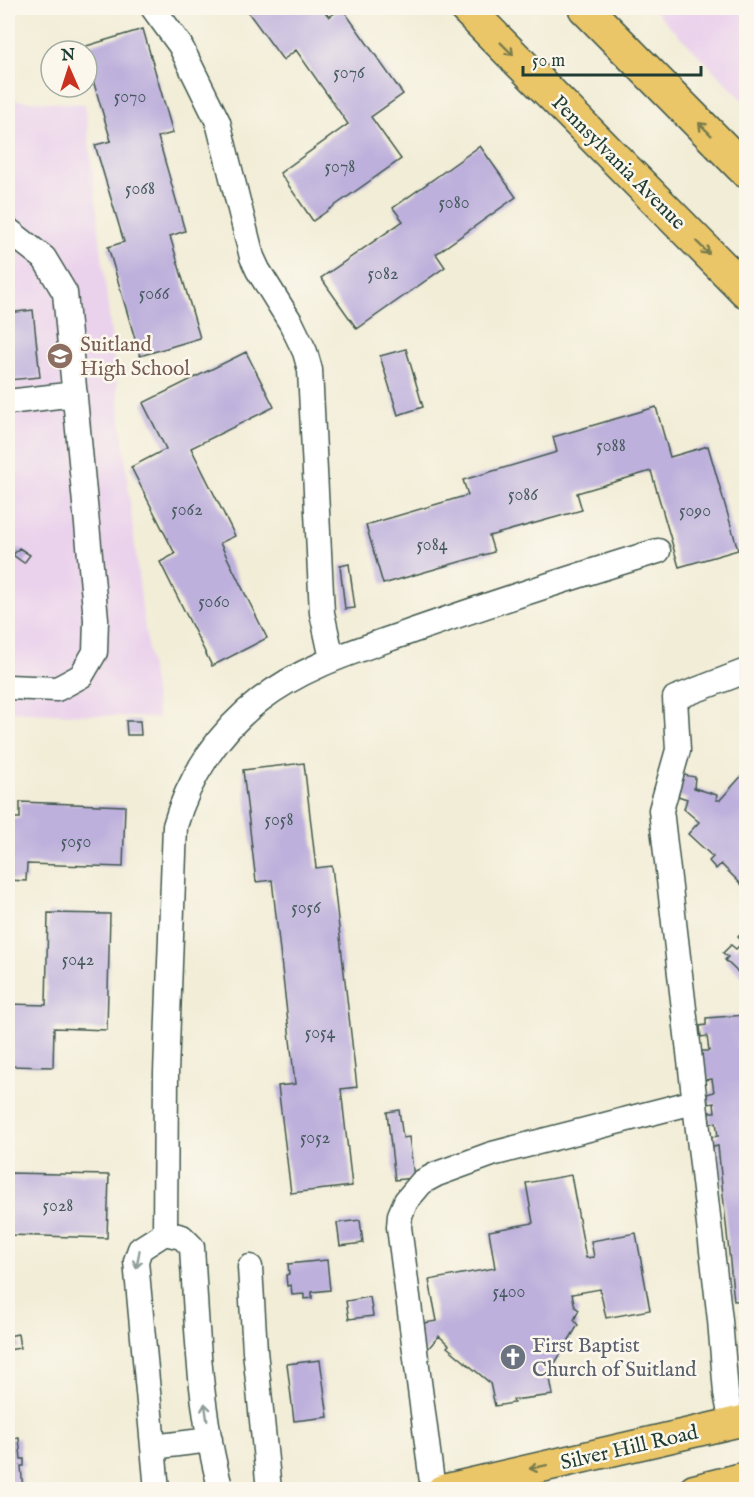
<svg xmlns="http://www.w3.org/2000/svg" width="754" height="1497" font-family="'IM FELL English',serif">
  <rect width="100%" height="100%" fill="#fbf7ec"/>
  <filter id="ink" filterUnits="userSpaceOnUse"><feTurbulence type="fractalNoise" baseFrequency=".0167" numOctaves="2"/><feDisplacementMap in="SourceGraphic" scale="12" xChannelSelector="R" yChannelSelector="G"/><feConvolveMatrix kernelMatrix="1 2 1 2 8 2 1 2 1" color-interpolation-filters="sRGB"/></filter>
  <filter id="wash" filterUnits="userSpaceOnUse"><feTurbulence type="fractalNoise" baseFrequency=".008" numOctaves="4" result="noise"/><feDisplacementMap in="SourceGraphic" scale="24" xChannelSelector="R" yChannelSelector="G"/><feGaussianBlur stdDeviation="1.35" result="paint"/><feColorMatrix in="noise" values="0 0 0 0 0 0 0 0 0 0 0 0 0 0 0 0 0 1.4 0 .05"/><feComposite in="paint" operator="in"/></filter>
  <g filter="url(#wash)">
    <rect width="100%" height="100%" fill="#f2edd7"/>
    <path fill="#ead1ec" d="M 652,8 L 746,8 L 746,103 L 738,95 Z
      M 8,100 L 85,104 L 142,608 L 158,718 L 8,711 Z"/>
    <g id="blocks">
      <path fill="#bdb0dc" d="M 245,8 L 322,8 L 329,17 L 342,8 L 403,94 L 371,117 L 401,159 L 313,221 L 280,173 L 348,124 L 296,50 L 283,60 Z
        M 143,29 L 173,133 L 158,137 L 185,231 L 170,236 L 200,338 L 140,356 L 108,247 L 124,242 L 95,145 L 111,141 L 87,60 L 87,51 L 84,51 L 83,47 Z
        M 480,146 L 516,197 L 436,254 L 445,267 L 357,329 L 321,278 L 403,221 L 393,208 Z
        M 33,310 L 40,377 L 8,380 L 8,313 Z
        M 406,349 L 423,407 L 398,415 L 380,356 Z
        M 246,352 L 274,407 L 191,448 L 235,536 L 220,543 L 267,638 L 212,666 L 160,562 L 175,554 L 131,467 L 166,449 L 143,403 Z
        M 656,407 L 670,457 L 708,446 L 738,550 L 679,567 L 651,471 L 577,493 L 582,510 L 489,536 L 494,552 L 383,584 L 366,525 L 468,495 L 463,480 L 557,452 L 553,437 Z
        M 19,548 L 30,555 L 24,563 L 13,555 Z
        M 349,564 L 355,608 L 345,609 L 340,566 Z
        M 126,721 L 140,721 L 141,735 L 127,735 Z
        M 304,763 L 316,868 L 332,866 L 357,1087 L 341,1089 L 352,1186 L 291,1193 L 278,1086 L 295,1084 L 272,880 L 256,882 L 243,770 Z
        M 746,771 L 746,889 L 721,864 L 716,869 L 709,861 L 713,857 L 688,834 L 699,822 L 684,809 L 687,799 L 678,796 L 684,775 L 695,777 L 694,788 L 717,795 L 716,800 L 720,800 Z
        M 20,802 L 125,806 L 123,867 L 27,864 L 26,881 L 8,880 L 8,818 L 20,818 Z
        M 48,913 L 110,914 L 107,1030 L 54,1028 L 53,1067 L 8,1066 L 8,1004 L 46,1005 Z
        M 746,928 L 746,980 L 725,960 L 728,957 L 723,953 L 731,945 L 736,949 L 743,942 L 738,937 Z
        M 746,1015 L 746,1300 L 734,1301 L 718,1146 L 713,1147 L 711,1137 L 718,1136 L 716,1122 L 710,1124 L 709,1112 L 715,1112 L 714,1103 L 708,1104 L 707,1094 L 714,1092 L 712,1079 L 703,1080 L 700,1051 L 709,1051 L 707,1036 L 701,1037 L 700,1026 L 706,1025 L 706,1018 Z
        M 399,1110 L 403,1138 L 409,1137 L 414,1178 L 395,1180 L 387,1112 Z
        M 8,1173 L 109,1175 L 107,1238 L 8,1235 Z
        M 571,1175 L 586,1258 L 594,1257 L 591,1241 L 636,1233 L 650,1310 L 606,1318 L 600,1289 L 572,1294 L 575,1307 L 579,1310 L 574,1320 L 578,1325 L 549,1373 L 553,1395 L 513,1400 L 514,1403 L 495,1406 L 490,1383 L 447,1347 L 449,1345 L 439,1336 L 418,1360 L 412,1325 L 437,1321 L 429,1280 L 495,1268 L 489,1231 L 533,1223 L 526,1183 Z
        M 360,1220 L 363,1243 L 340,1246 L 337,1223 Z
        M 327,1260 L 330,1290 L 312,1292 L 312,1298 L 304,1299 L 304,1294 L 292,1295 L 291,1285 L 287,1286 L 286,1275 L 289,1274 L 288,1264 Z
        M 370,1297 L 373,1316 L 349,1319 L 346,1301 Z
        M 18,1334 L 20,1348 L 8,1350 L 8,1336 Z
        M 320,1360 L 328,1417 L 294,1421 L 287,1364 Z
        M 19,1438 L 21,1459 L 24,1459 L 24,1466 L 21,1466 L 23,1490 L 8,1490 L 8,1439 Z"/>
    </g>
  </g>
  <g filter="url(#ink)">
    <use href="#blocks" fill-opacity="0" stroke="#3f574c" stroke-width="1.5"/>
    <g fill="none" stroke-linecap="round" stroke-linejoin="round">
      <defs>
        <path id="minor" d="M 153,8 L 180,45 L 218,122 L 252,257 L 258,270 L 291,323 L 305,352 L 310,370 L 322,613 L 332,659
          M 8,230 L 44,258 L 65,293 L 96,619 L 95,652 L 81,676 L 57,689 L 8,687
          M 8,402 L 75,394
          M 165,1233 L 166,1073 L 175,826 C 189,777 219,731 260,700 C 305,665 359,650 412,631 C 493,603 575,576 658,551
          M 250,1267 L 255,1351 L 269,1490
          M 732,1424 L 726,1393 L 720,1320 L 661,810 L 678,750 L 675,698 L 746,671
          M 153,1447 L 210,1440
          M 157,1490 L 136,1261 L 140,1249 L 165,1233 L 182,1237 L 192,1247 C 197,1327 199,1411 221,1490
          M 433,1490 L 399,1227 L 400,1215 L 406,1201 L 422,1182 L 437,1174 L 492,1154 L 694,1102"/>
        <path id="major" d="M 442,1490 L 746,1420
          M 694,1490 L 746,1477"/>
        <path id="highway" d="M 466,8 L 746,291
          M 585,8 L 746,171"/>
      </defs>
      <use href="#minor" stroke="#3f574c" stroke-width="27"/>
      <use href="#major" stroke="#3f574c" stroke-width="33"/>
      <use href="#highway" stroke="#3f574c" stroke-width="36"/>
      <use href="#minor" stroke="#fff" stroke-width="24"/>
      <use href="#major" stroke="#eac669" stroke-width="30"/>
      <use href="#highway" stroke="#eac669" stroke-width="33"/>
    </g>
    <defs><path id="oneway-shaft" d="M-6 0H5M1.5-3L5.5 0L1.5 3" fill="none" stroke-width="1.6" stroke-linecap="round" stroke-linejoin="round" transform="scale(1.5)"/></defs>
    <g stroke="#7a7b4c">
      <use href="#oneway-shaft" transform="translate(507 49) rotate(45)"/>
      <use href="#oneway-shaft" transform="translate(705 129) rotate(-135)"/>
      <use href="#oneway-shaft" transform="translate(703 248) rotate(45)"/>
      <use href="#oneway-shaft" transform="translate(538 1467) rotate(168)"/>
    </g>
    <g stroke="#8f9e9a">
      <use href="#oneway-shaft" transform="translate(138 1259) rotate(100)"/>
      <use href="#oneway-shaft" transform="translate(206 1412) rotate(-98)"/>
    </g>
  </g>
  <defs>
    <symbol id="school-disc" viewBox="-11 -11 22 22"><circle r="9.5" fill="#8d6e63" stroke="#fbf7ec"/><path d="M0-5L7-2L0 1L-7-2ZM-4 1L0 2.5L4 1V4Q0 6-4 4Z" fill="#fff"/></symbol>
    <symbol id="church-disc" viewBox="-11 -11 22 22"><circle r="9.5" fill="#6b7280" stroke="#fbf7ec"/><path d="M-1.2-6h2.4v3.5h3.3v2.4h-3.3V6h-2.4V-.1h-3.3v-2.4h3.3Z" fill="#fff"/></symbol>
  </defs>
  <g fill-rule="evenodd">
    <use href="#school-disc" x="45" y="341" width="30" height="30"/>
    <use href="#church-disc" x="498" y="1342" width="30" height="30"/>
  </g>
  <g text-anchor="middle" stroke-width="5" stroke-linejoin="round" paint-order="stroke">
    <g font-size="18" fill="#465a5e">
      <text x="349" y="78">5076</text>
      <text x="130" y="102">5070</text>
      <text x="340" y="172">5078</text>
      <text x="140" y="194">5068</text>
      <text x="454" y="208">5080</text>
      <text x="383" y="279">5082</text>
      <text x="154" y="299">5066</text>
      <text x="611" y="451">5088</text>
      <text x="523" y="500">5086</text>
      <text x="187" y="515">5062</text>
      <text x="695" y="516">5090</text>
      <text x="432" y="550">5084</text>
      <text x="214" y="607">5060</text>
      <text x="279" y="825">5058</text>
      <text x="76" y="847">5050</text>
      <text x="306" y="913">5056</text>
      <text x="78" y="965">5042</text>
      <text x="320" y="1038">5054</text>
      <text x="315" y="1143">5052</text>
      <text x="58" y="1211">5028</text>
      <text x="509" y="1297">5400</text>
    </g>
    <g font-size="21" fill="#1f3d34" stroke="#fbf7ec">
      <text transform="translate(619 162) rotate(45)" y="7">Pennsylvania Avenue</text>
      <text transform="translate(629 1447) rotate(-13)" y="7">Silver Hill Road</text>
    </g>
    <g font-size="21" fill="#785e54" stroke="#fbf7ec" text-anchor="start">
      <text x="80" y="351">Suitland<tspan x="80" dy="24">High School</tspan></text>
    </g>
    <g font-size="21" fill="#5b616d" stroke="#fbf7ec" text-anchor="start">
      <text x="532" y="1352">First Baptist<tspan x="532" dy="24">Church of Suitland</tspan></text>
    </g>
  </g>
  <rect width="754" height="1497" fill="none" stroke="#fbf7ec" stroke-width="30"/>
  <g transform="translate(69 69) rotate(357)"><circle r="28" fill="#fbf7ec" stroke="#a3ada2" stroke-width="1.5"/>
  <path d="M0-4.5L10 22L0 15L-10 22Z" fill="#c8321e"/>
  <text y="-9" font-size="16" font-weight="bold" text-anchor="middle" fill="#1f3d34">N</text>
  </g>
  <path d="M523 66v9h178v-9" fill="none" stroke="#1f3d34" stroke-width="3"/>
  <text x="532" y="66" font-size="18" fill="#1f3d34" stroke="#fbf7ec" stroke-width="4.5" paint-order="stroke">50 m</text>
</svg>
